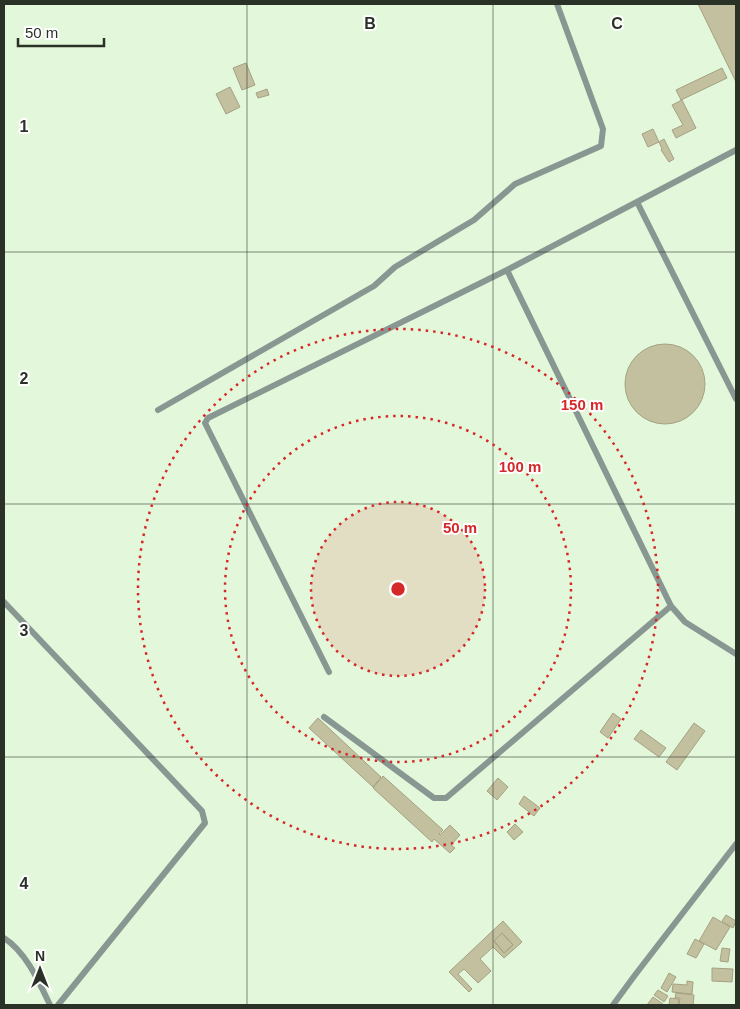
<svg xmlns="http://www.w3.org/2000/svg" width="740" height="1009" font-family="Helvetica,sans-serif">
  <rect width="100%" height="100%" fill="#e3f7da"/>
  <path fill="#c3c0a0" stroke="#a4a182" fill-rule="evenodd" d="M 698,4 L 736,4 L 736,82 Z
    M 246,63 L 255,85 L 242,90 L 233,68 Z
    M 722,68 L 727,78 L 681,100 L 676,90 Z
    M 230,87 L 240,107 L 226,114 L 216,94 Z
    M 267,89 L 269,95 L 258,98 L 256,93 Z
    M 682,100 L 696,128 L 676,138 L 672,130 L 683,125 L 672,105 Z
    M 653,129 L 659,142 L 648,147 L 642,134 Z
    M 664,139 L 674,159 L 669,162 L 661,150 L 662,149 L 659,142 Z
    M625 384a40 40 0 1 1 80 0a40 40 0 1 1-80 0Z
    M 613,713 L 621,719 L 608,738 L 600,732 Z
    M 318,718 L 381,777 L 373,787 L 309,728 Z
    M 694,723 L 705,731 L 677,770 L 666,762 Z
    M 641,730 L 666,748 L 659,757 L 634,739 Z
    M 383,776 L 443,830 L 439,834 L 440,835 L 450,825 L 460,835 L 451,845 L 455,848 L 450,853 L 434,839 L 432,842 L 373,788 Z
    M 498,778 L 508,787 L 497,800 L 487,791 Z
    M 524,796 L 540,808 L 534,816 L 519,804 Z
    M 515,824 L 523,832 L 514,840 L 507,832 Z
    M 726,915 L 736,921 L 733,928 L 722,921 Z
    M 713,917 L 730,927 L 716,950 L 699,941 Z
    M 503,921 L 522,942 L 504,958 L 493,947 L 480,959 L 491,971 L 478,983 L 464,969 L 458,974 L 472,989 L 469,992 L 449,972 ZM 502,933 L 513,945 L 504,953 L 494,941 Z
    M 502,933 L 513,945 L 504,953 L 494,941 Z
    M 695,939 L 704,944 L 696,958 L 687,954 Z
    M 722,948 L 730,949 L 728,962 L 720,961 Z
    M 712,968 L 733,969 L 732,982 L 712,981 Z
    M 669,973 L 676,977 L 667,992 L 661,988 Z
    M 687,981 L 693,982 L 692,994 L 672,992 L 673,984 L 687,985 Z
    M 658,990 L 668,996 L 664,1002 L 654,995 Z
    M 676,993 L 694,995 L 693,1005 L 679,1005 L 680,998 L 675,998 Z
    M 653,997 L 663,1004 L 662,1005 L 647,1005 Z
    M 670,998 L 679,999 L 678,1005 L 669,1005 Z"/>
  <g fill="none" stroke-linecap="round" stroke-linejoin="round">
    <path stroke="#889791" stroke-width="6" d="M 637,202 L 736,399
      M 507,270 L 671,606 L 685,622 L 736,654
      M 158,410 L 374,286 L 395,267 L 474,220 L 515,184 L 601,146 L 603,129 L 557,4
      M 4,602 L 202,811 L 205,823 L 58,1005
      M 329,672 L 205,423 L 208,418 L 507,270 L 736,150
      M 324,717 L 434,798 L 446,798 L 671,606
      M 4,938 C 26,952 39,982 50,1005
      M 613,1005 L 635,975 L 736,844"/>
  </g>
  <path fill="none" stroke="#2a3126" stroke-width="1" stroke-opacity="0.55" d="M 247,4 L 247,1005M 493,4 L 493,1005M 4,252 L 736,252M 4,504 L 736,504M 4,757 L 736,757"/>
  <circle cx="398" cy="589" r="87" fill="#d62828" fill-opacity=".12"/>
  <g fill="none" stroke="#d62828" stroke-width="2.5" stroke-dasharray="2.5 5">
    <circle cx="398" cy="589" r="87"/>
    <circle cx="398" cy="589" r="173"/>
    <circle cx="398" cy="589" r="260"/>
  </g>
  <g font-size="16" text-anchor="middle" font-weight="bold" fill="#2a3126" stroke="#fff" stroke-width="4" stroke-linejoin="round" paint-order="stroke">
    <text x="370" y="29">B</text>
    <text x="617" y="29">C</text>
    <text x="24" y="132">1</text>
    <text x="24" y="384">2</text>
    <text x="24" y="636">3</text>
    <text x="24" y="889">4</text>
  </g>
  <circle cx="398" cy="589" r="8" fill="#d62828" stroke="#fff" stroke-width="2.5"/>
  <g font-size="15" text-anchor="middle" font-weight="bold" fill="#d62828" stroke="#fff" stroke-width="4" stroke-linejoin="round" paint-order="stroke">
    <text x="582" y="410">150 m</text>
    <text x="520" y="472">100 m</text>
    <text x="460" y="533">50 m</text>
  </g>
  <rect width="740" height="1009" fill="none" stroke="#2a3126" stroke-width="10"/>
  <g transform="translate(40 969)" stroke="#ffffff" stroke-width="4" paint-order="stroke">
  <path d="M0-4L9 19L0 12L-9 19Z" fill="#2a3126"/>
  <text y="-8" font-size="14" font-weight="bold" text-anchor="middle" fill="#2a3126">N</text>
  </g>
  <path d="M18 38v8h86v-8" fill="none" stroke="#2a3126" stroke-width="2.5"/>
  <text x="25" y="38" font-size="15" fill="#2a3126" stroke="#ffffff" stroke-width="4" paint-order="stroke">50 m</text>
</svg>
